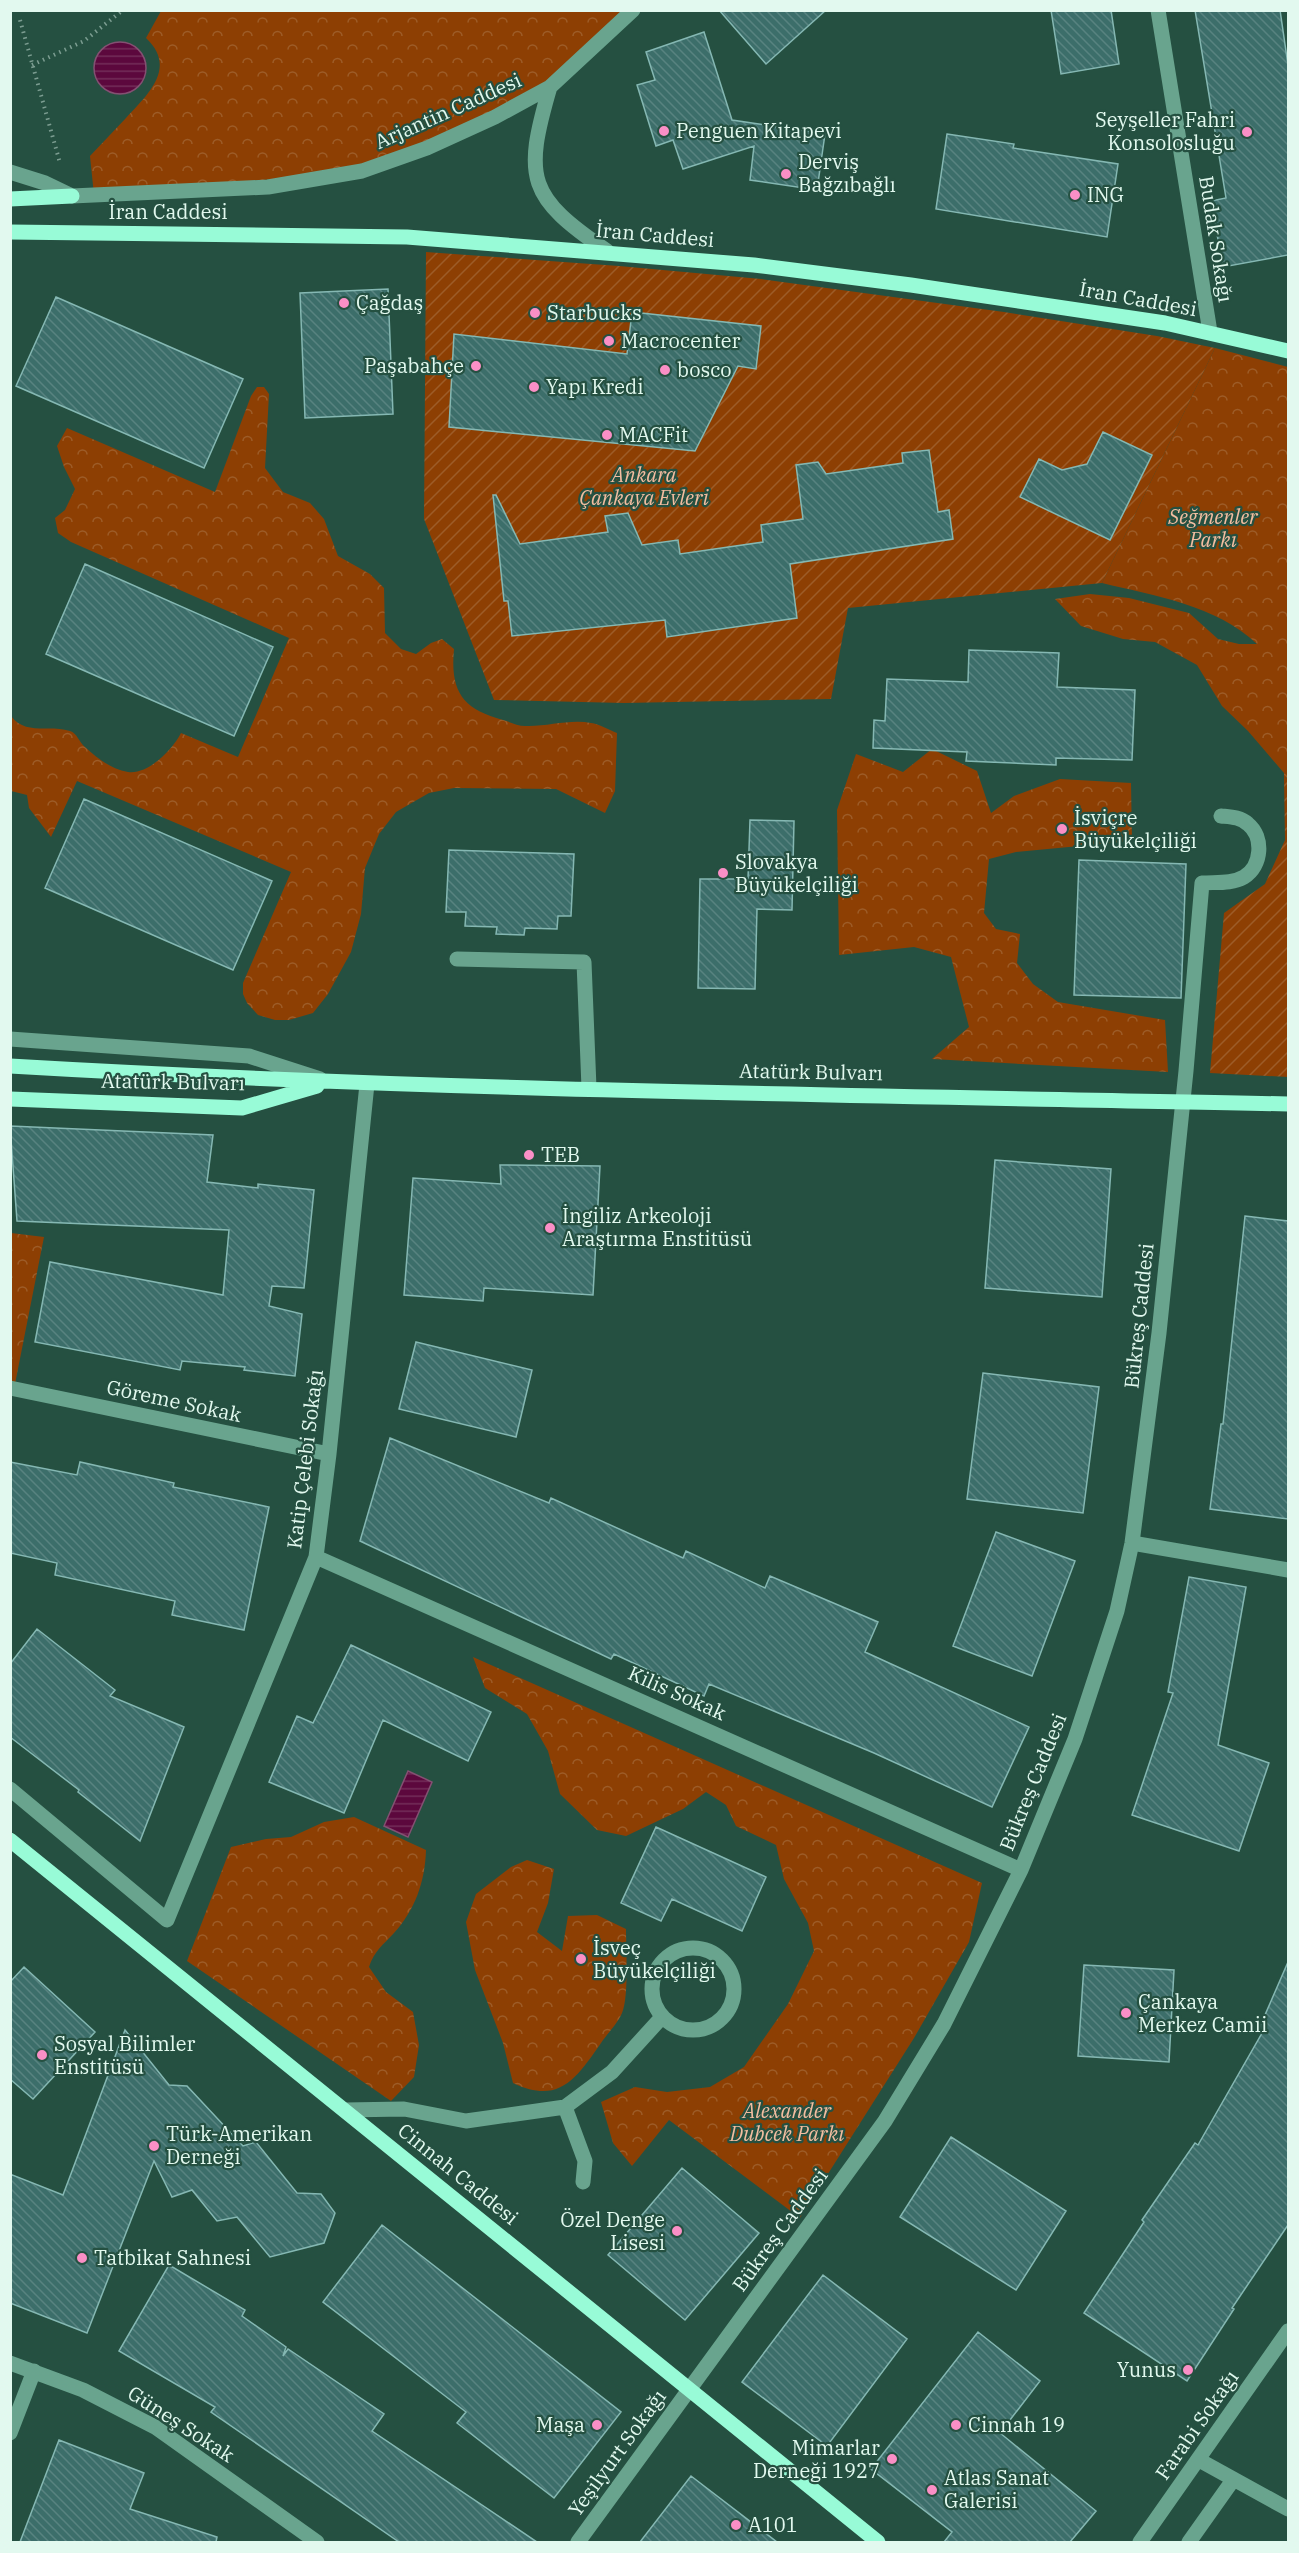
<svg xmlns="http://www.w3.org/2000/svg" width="1299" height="2553" font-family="'IBM Plex Serif',serif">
  <defs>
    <pattern id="forest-crowns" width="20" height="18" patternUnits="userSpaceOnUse" patternTransform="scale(1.5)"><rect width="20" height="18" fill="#8d3f03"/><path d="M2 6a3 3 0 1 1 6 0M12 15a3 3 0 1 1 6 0" fill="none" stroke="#9d5c28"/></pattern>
    <pattern id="garden-furrows" width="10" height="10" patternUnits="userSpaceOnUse" patternTransform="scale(1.5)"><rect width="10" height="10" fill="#8d3f03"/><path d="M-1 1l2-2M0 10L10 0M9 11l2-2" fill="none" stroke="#9d5c28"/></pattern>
    <pattern id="water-rules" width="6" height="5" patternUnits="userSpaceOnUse" patternTransform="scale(1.5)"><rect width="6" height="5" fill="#5c083d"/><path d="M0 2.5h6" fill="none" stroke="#732d59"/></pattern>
    <pattern id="building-back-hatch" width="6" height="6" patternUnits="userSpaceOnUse" patternTransform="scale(1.5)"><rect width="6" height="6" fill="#3c6e6a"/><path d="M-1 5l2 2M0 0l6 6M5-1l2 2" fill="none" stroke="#588380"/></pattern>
  </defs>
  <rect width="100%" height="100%" fill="#255041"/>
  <path fill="url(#forest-crowns)" d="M 161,11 L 633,11 L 550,87 L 362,171 L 94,195 L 90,156 C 102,143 114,131 126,118 C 147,95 178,68 146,38 Z
    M 1215,348 L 1288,367 L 1288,778 L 1284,777 L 1284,773 L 1248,731 L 1222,706 L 1197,665 L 1155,642 L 1123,639 L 1081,626 L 1055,599 L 1090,594 L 1129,598 L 1189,613 L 1218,639 L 1239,644 L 1257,644 C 1216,605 1155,596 1102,583 Z
    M 257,387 L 264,387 L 269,394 L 265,468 L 283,492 L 310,503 L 324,519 L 338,556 L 370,574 L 384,588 L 385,633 L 401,649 L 416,654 L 431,643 L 442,639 L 454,649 C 450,691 462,709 503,720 C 510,722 518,726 525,726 C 547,727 569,719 591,723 C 599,724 609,730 617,733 L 615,791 L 605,813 L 556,789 L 454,788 L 429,793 L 396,812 L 379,834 L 365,868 L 361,914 L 351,952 L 328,994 L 313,1013 L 289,1020 L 275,1020 L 258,1015 L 247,1003 L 243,994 L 243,983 L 291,872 L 77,781 L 51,837 L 29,808 L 27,795 L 11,791 L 11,716 C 26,736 49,724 70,731 C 77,733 79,742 85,747 C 98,759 111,769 128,772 C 148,775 173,749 181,733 L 238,757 L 289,638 L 71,542 L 58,533 L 55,518 L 65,510 L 75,489 L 64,467 L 57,446 L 67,428 L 215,492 L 251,396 Z
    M 932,749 L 977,771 L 991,813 L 1014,796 L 1060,779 L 1131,783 L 1132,841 L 1016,852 L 989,859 L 984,913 L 996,929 L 1020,934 L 1017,963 L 1033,984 L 1058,1002 L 1165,1020 L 1168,1072 L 932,1059 L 969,1027 L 951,957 L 914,947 L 839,955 L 837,810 L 856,754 L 903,772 Z
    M 11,1233 L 44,1237 L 14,1389 L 11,1388 Z
    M 473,1657 L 982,1883 L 969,1942 L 914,2038 L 800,2218 L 669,2120 L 632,2166 L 613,2143 L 601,2102 L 635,2087 L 667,2092 L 710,2087 L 744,2067 L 788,2004 L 814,1951 L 808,1923 L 784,1879 L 776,1845 L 736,1826 L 726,1805 L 706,1792 L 683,1809 L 626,1836 L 597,1830 L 560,1794 L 548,1751 L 527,1714 L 485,1688 Z
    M 354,1817 L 426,1850 C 425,1882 415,1910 394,1933 C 383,1945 374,1951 369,1967 L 386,1992 L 413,2012 L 419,2045 L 414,2077 L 391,2101 L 187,1961 L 231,1847 L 266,1839 L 291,1837 L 324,1822 Z
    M 527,1860 L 554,1869 L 548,1903 L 537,1932 L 562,1951 L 568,1916 L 597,1915 L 626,1929 C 626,1948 629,1997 622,2013 C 618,2023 607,2034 601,2043 C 576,2079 559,2105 513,2083 L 503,2043 L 475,1970 L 466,1922 L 476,1894 L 511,1867 Z"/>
  <path fill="url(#garden-furrows)" d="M 426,252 L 619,266 L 761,279 L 1004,312 L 1157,336 L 1215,348 L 1102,583 L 848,608 L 831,699 L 624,703 L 494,700 L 424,519 Z
    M 1284,777 L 1288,778 L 1288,1077 L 1210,1073 L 1224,913 L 1265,884 L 1285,840 Z"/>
  <path fill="url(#water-rules)" stroke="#845072" stroke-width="1.5" d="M94 68a26 26 0 1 1 52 0a26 26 0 1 1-52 0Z
    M 408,1771 L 432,1782 L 408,1837 L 384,1826 Z"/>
  <path fill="url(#building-back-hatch)" stroke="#85b8b3" stroke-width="1.5" d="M 719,10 L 826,10 L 766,64 Z
    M 1051,10 L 1111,10 L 1119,64 L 1061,74 Z
    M 1195,10 L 1280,10 L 1288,65 L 1288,255 L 1223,267 L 1211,201 L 1226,198 Z
    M 704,32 L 732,120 L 825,134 L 817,190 L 750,180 L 754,146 L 683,169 L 673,140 L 656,146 L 637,85 L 655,80 L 646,52 Z
    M 947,134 L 1014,144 L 1013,148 L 1118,164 L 1107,237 L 936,209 Z
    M 388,289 L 393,414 L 305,418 L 300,293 Z
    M 56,297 L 243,379 L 204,468 L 16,386 Z
    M 632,312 L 761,326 L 756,369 L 738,366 L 695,451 L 449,427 L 454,334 L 627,354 Z
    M 1103,432 L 1152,455 L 1110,540 L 1020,497 L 1039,459 L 1062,470 L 1087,464 Z
    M 929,450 L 938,512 L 949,510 L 953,539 L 790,564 L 797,618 L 667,637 L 665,620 L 512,636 L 508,601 L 504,601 L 493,495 L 496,495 L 520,544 L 608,532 L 605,516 L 628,513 L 642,545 L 678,540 L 680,554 L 763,542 L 761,525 L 803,519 L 796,465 L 818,462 L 826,474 L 903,463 L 902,453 Z
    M 85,564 L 273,647 L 234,736 L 46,654 Z
    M 969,650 L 1059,653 L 1057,687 L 1135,690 L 1132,760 L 1056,758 L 1056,765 L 966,761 L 967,752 L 873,748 L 874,720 L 885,721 L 887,679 L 968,682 Z
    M 84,799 L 272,881 L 233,970 L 45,888 Z
    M 750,820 L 794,821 L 792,910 L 757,909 L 755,989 L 698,988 L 700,879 L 748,879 Z
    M 449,850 L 574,854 L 571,916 L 558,916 L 557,929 L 525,928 L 524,935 L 496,934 L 497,927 L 465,926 L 466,912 L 446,912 Z
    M 1079,860 L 1186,864 L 1181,998 L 1074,995 Z
    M 10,1126 L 213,1135 L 207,1182 L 258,1188 L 258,1184 L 314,1190 L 304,1288 L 272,1286 L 269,1306 L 302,1314 L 295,1376 L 244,1370 L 245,1367 L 182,1361 L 180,1370 L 35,1342 L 50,1262 L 223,1295 L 229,1230 L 17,1221 Z
    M 995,1160 L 1111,1169 L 1102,1297 L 985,1288 Z
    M 500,1165 L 600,1166 L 593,1295 L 484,1288 L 483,1301 L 404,1295 L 413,1178 L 501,1184 Z
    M 1245,1216 L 1288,1221 L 1288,1519 L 1210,1509 L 1221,1424 L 1223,1424 Z
    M 416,1342 L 532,1370 L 516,1437 L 399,1409 Z
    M 983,1373 L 1099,1387 L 1083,1513 L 967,1499 Z
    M 390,1438 L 549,1503 L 551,1498 L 683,1558 L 686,1551 L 765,1588 L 770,1576 L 878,1622 L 865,1652 L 1029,1727 L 992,1807 L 874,1753 L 709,1684 L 704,1696 L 614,1654 L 611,1659 L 360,1541 Z
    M 10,1462 L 77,1475 L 80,1462 L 174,1483 L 173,1487 L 269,1507 L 244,1630 L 172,1615 L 175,1601 L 55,1575 L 57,1563 L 10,1553 Z
    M 996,1532 L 1075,1561 L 1032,1676 L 953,1646 Z
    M 1189,1577 L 1246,1587 L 1218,1745 L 1269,1763 L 1239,1851 L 1132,1815 L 1173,1693 L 1168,1692 Z
    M 37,1629 L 115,1690 L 110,1696 L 184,1727 L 140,1841 L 78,1792 L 79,1790 L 10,1737 L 10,1664 Z
    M 351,1645 L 491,1712 L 468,1761 L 383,1720 L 344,1813 L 269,1782 L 297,1716 L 313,1723 Z
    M 656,1827 L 766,1877 L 742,1931 L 672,1899 L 661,1921 L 621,1903 Z
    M 1288,1962 L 1288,2225 L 1232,2308 L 1234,2309 L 1187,2381 L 1084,2313 L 1144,2222 L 1142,2220 L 1195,2143 L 1198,2145 L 1262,2033 L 1258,2031 Z
    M 1084,1965 L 1174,1970 L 1169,2062 L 1078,2056 Z
    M 24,1967 L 95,2032 L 33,2099 L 10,2079 L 10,1982 Z
    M 125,2030 L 169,2085 L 187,2086 L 243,2146 L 256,2142 L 297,2193 L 321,2194 L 335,2213 L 324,2243 L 270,2257 L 237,2217 L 217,2221 L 192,2190 L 172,2197 L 154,2161 L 87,2333 L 10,2303 L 10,2174 L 63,2195 Z
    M 951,2137 L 1066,2211 L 1016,2290 L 900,2217 Z
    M 682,2168 L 759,2233 L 685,2320 L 608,2255 Z
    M 382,2225 L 621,2412 L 554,2498 L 457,2423 L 466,2412 L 323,2302 Z
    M 169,2265 L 245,2310 L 242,2316 L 286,2347 L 283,2356 L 288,2349 L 384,2414 L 372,2431 L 537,2542 L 399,2542 L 211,2412 L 215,2407 L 119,2351 Z
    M 823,2275 L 907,2339 L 827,2446 L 742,2382 Z
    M 978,2332 L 1040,2381 L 1000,2433 L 1096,2511 L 1070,2542 L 944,2542 L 952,2532 L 871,2469 Z
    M 59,2440 L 144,2473 L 130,2509 L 217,2537 L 216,2542 L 20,2542 Z
    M 691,2476 L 777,2542 L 640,2542 Z"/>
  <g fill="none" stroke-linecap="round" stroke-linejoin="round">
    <path stroke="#7c9d91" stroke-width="4" stroke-dasharray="1.5 4.5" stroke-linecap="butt" d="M 20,20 L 60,163
      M 32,65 L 84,41 L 123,10"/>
    <path stroke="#69a48e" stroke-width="15" d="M 1158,10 L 1210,332
      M 550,87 C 523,179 528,197 607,251
      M 10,172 L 45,183 L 72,196 L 268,187 L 362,171 L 427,148 L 495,117 L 550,87 L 633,10
      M 457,959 L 584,962 L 589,1088
      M 10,1039 L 249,1056 L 320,1079
      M 10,1388 L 329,1454
      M 1132,1543 L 1288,1570
      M 316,1557 L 1021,1870
      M 10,1789 L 167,1920 L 316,1557 L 329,1454 L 367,1084
      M652 1989a41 41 0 1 1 82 0a41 41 0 1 1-82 0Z
      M 565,2107 L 585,2161 L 583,2182
      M 345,2110 L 404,2109 L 466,2121 L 565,2107 L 612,2072 L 662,2017
      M 10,2363 L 83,2390 L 155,2427 L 317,2542
      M 10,2433 L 34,2371
      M 1199,2460 L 1288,2509
      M 578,2542 L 885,2121 L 944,2024 L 1021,1870 L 1075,1739 L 1117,1611 L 1132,1543 L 1159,1333 L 1186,1071 L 1202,883 C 1216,882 1232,884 1244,877 C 1262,866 1264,837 1248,824 C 1240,817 1231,817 1221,816
      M 1140,2542 L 1288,2331
      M 1189,2542 L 1233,2480"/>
    <path stroke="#98fbd7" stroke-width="15" d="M 10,199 L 72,196
      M 10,232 L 407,237 L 754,265 L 911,285 L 1165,323 L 1288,351
      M 10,1066 C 436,1091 863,1095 1288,1104
      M 10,1099 L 242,1108 L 317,1086
      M 10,1840 L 878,2542"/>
  </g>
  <g fill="#fa8fc6" stroke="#255041" stroke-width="2">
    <circle cx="664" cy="131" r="6"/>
    <circle cx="1247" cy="132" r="6"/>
    <circle cx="786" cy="174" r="6"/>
    <circle cx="1075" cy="195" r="6"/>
    <circle cx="344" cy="303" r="6"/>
    <circle cx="535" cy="313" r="6"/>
    <circle cx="609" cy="341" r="6"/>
    <circle cx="476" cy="366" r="6"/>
    <circle cx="665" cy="370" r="6"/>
    <circle cx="534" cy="387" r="6"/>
    <circle cx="607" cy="435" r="6"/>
    <circle cx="1062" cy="829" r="6"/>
    <circle cx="723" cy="873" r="6"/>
    <circle cx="529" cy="1155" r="6"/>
    <circle cx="550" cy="1228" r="6"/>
    <circle cx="581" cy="1959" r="6"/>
    <circle cx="1126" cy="2013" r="6"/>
    <circle cx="42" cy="2055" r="6"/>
    <circle cx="154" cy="2146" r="6"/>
    <circle cx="677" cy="2231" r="6"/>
    <circle cx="82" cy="2258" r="6"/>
    <circle cx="1188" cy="2370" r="6"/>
    <circle cx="597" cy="2425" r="6"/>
    <circle cx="956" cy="2425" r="6"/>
    <circle cx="892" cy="2459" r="6"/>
    <circle cx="932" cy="2490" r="6"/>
    <circle cx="736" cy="2525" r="6"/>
  </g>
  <g text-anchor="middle" stroke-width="4.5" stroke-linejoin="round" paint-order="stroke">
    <g font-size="20" fill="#e2f9ef" stroke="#255041">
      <text transform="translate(448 111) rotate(-24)" y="7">Arjantin Caddesi</text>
      <text x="168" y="219">İran Caddesi</text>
      <text transform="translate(655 235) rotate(5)" y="7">İran Caddesi</text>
      <text transform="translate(1216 239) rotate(81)" y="7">Budak Sokağı</text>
      <text transform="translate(1138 299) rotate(10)" y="7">İran Caddesi</text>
      <text transform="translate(811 1072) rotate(1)" y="7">Atatürk Bulvarı</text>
      <text transform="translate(173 1082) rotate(1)" y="7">Atatürk Bulvarı</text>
      <text transform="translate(1139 1316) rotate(-84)" y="7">Bükreş Caddesi</text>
      <text transform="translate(174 1401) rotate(12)" y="7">Göreme Sokak</text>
      <text transform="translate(305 1459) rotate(-83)" y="7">Katip Çelebi Sokağı</text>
      <text transform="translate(677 1693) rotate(24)" y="7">Kilis Sokak</text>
      <text transform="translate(1033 1782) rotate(-68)" y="7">Bükreş Caddesi</text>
      <text transform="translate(458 2174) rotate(39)" y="7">Cinnah Caddesi</text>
      <text transform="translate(780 2230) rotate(-54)" y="7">Bükreş Caddesi</text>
      <text transform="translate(181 2424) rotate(33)" y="7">Güneş Sokak</text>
      <text transform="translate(1197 2425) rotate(-55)" y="7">Farabi Sokağı</text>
      <text transform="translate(617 2453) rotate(-54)" y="7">Yeşilyurt Sokağı</text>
    </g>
    <g font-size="20" fill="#e2f9ef" stroke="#255041" text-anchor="start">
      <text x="1235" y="127" text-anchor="end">Seyşeller Fahri<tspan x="1235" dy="23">Konsolosluğu</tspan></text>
      <text x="676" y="138">Penguen Kitapevi</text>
      <text x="798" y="169">Derviş<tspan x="798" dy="23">Bağzıbağlı</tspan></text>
      <text x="1087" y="202">ING</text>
      <text x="356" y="310">Çağdaş</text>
      <text x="547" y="320">Starbucks</text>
      <text x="621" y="348">Macrocenter</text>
      <text x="464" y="373" text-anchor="end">Paşabahçe</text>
      <text x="677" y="377">bosco</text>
      <text x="546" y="394">Yapı Kredi</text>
      <text x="619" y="442">MACFit</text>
      <text x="1074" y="825">İsviçre<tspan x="1074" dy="23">Büyükelçiliği</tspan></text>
      <text x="735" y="869">Slovakya<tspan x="735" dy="23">Büyükelçiliği</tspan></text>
      <text x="541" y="1162">TEB</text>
      <text x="562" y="1223">İngiliz Arkeoloji<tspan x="562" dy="23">Araştırma Enstitüsü</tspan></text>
      <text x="593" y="1955">İsveç<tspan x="593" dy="23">Büyükelçiliği</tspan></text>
      <text x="1138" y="2009">Çankaya<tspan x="1138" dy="23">Merkez Camii</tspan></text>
      <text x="54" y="2051">Sosyal Bilimler<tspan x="54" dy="23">Enstitüsü</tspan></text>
      <text x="166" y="2141">Türk-Amerikan<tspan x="166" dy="23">Derneği</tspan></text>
      <text x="665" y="2227" text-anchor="end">Özel Denge<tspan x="665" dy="23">Lisesi</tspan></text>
      <text x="94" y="2265">Tatbikat Sahnesi</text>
      <text x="1176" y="2377" text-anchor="end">Yunus</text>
      <text x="585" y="2432" text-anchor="end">Maşa</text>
      <text x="968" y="2432">Cinnah 19</text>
      <text x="880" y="2455" text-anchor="end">Mimarlar<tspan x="880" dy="23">Derneği 1927</tspan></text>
      <text x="944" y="2485">Atlas Sanat<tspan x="944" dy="23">Galerisi</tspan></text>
      <text x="748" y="2532">A101</text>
    </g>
    <g font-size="20" font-style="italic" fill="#f3bda0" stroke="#255041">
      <text x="644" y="482">Ankara<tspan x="644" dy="23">Çankaya Evleri</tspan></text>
      <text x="1213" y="524">Seğmenler<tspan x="1213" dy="23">Parkı</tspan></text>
      <text x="787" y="2118">Alexander<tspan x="787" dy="23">Dubcek Parkı</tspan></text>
    </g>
  </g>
  <rect width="1299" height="2553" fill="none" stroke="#e2f9ef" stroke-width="24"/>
</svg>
